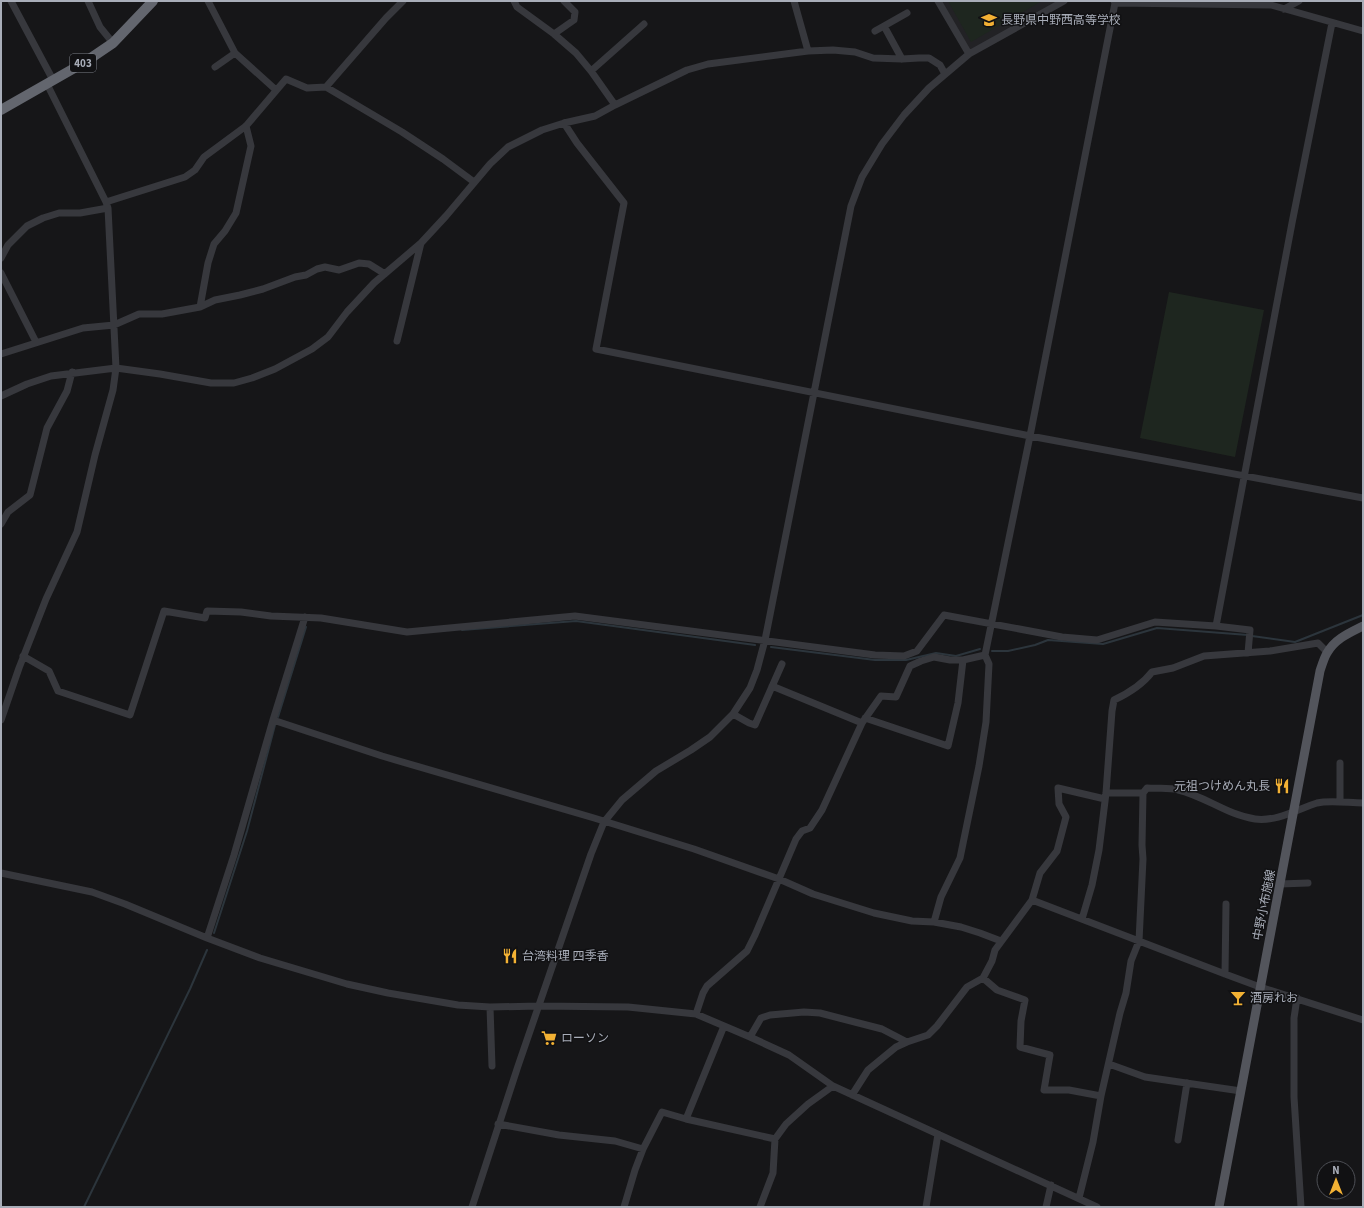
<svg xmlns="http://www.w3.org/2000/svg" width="1364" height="1208" font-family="'Source Sans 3','Noto Sans JP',sans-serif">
  <rect width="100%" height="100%" fill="#161618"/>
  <path fill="#222225" d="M 938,1 L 1064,1 L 969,54 Z"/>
  <path fill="#1e261f" d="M 948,1 L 1042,1 L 971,42 Z
    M 1169,292 L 1264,310 L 1235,457 L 1140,438 Z"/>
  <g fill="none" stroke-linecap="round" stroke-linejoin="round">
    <path stroke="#2c353c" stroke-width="2" d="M 462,630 L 576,621 L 755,645
      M 1252,636 L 1295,642 L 1363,615
      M 771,647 L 875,660 L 906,660 L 936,653 L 956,656 L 980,649
      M 992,651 L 1008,651 L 1035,645 L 1048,640 L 1103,644 L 1157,628 L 1248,635
      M 278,717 L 306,627
      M 214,933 L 247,831 L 275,725
      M 84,1207 L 190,989 L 207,950"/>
    <path stroke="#37383d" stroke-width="7" d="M 11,1 L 53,80
      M 88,1 L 100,27 L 113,43
      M 208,1 L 235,53 L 276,90
      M 514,1 L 517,7 L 554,34
      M 564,1 L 575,12 L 574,20 L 554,34 L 576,53 L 591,71 L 615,105
      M 794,1 L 808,51
      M 938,1 L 969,54
      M 1114,1 L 1115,3 L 1271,5 L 1363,31
      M 1284,9 L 1299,1
      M 875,31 L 884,26
      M 902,59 L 884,26 L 907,13
      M 215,67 L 235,53
      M 591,71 L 644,24
      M 326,87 L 386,18 L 403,1
      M 564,123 L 577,143 L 624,203 L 596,349 L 1030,436 L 1363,498
      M 106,202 L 185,177 L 195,170 L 204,157 L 246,126 L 286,79 L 307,88 L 326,87 L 402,132 L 443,159 L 474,182
      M 1,258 L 8,245 L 27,226 L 43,218 L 59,213 L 80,213 L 108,208
      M 1,273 L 36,342
      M 200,307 L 215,300 L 240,295 L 263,289 L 295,277 L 306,275 L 317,269 L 325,267 L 339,270 L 359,263 L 369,264 L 385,274
      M 397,341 L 421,243
      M 1,354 L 83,328 L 114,325 L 139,314 L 162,314 L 200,307 L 208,263 L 214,244 L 225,231 L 236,213 L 251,146 L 246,126
      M 1,396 L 27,384 L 51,376 L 116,368 L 160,374 L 211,383 L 234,383 L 252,378 L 275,369 L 312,349 L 328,337 L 347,312 L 374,283 L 421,243 L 446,216 L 490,164 L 508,147 L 542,130 L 564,123 L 595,116 L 615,105 L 687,70 L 708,64 L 808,51 L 833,50 L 855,52 L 873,58 L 902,59 L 919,58 L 929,58 L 940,65 L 945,74
      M 1,524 L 8,512 L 30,495 L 47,428 L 67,391 L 72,372
      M 1216,626 L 1292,223 L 1332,23
      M 23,656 L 49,671 L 58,691 L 130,715 L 164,611 L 205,618 L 207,611 L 241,612 L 271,616 L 321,618 L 407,632 L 575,616 L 875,655 L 904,656 L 917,651 L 944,615 L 1062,637 L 1097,640 L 1155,622 L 1216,626 L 1250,630 L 1248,653
      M 772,686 L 862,723
      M 733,714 L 749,723 L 755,725 L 782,664
      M 865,718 L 948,746 L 958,703 L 963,660
      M 1,720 L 19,668 L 46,599 L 77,532 L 95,455 L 113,390 L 116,368 L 108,208 L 106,202 L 47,84
      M 273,720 L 382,756 L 594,818 L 694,849 L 779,879 L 813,894 L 874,913 L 912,921 L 934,922 L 961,927 L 980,933 L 1001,941
      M 1340,763 L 1340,802
      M 1106,793 L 1143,793
      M 1,873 L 92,892 L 125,904 L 207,938 L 260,958 L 347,984 L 388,993 L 458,1005 L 490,1007 L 539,1006 L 628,1007 L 696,1014 L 750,1037 L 789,1055 L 833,1086 L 1097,1207
      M 1280,884 L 1308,883
      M 1032,900 L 1225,974 L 1260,987 L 1363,1020
      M 1082,919 L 1092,885 L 1099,850 L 1106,793 L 1112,711 L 1114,700 C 1129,693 1142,685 1152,672 L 1173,668 L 1204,656 L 1270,651 L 1318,643 L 1327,652
      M 934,922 L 941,897 L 960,858 L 979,766 L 986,722 L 989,664 L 985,655
      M 207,938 L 234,855 L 273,720 L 305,617
      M 1225,974 L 1226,904
      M 983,978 L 997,990 L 1025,1000 L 1021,1021 L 1020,1047 L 1050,1055 L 1044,1090 L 1069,1090 L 1101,1096
      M 1297,998 L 1294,1018 L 1294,1097 L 1301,1207
      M 490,1007 L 492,1066
      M 696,1014 L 703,993 L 707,986 L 747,951 L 755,935 L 796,839 L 802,831 L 810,828 L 822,810 L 862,723 L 881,696 L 896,697 L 910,666 L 921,661 L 934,657 L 950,660 L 963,660 L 985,655 L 1030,436 L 1115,3
      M 750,1037 L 761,1018 L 770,1015 L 804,1012 L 820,1013 L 882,1029 L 907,1042
      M 1109,1064 L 1145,1077 L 1241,1091
      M 852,1095 L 868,1070 L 896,1047 L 907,1042 L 928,1035 L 937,1026 L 967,987 L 983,978 L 992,961 L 995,950 L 1032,900 L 1040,873 L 1057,851 L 1066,817 L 1059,804 L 1058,788 L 1105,799
      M 686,1119 L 775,1139
      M 498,1124 L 559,1135 L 615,1141 L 643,1149
      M 1178,1140 L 1187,1083
      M 1079,1198 L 1093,1142 L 1101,1096 L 1120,1013 L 1126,993 L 1131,961 L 1139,941 L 1143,859 L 1142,845 L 1143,793 L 1147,788 C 1157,789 1169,787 1178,790 C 1205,796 1227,815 1255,819 C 1276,822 1298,809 1317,803 C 1330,800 1349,803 1363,803
      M 472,1207 L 518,1066 L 591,854 L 604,822 L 622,800 L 656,771 L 691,750 L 710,737 L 733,714 L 750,688 L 757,670 L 765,640 L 851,206 L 862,177 L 882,144 L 904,115 L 929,88 L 969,54 L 1064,1
      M 624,1207 L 635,1170 L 643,1149 L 662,1112 L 686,1119 L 724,1026
      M 760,1207 L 773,1173 L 775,1139 L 786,1124 L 808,1104 L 833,1086
      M 926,1207 L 938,1134
      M 1046,1207 L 1051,1185"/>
    <path stroke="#53555c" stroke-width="9" d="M 1219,1207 L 1320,671 C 1322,665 1324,658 1327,653 C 1335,639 1349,633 1363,626"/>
    <path stroke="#63666e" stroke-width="10" d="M 1,110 L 85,62 L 113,43 L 153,1"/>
  </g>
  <defs>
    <symbol id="school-bare" viewBox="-9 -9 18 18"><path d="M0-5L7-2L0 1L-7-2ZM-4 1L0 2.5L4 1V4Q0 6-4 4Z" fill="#f2b134" stroke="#111113" stroke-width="2.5" paint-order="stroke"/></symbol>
    <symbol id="restaurant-bare" viewBox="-9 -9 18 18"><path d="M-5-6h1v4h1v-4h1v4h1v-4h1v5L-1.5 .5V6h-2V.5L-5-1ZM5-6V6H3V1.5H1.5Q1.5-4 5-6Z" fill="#f2b134" stroke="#111113" stroke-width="2.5" paint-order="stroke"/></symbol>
    <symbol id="bar-bare" viewBox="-9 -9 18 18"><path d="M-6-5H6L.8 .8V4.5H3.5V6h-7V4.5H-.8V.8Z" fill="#f2b134" stroke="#111113" stroke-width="2.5" paint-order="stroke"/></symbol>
    <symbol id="supermarket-bare" viewBox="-9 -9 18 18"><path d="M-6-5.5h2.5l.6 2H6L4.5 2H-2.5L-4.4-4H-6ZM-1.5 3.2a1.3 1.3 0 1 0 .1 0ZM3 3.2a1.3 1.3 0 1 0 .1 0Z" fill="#f2b134" stroke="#111113" stroke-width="2.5" paint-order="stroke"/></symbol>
  </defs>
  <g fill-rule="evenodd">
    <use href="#school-bare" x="978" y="9" width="22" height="22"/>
    <use href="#restaurant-bare" x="1271" y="775" width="22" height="22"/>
    <use href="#restaurant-bare" x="499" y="945" width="22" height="22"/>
    <use href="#bar-bare" x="1227" y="987" width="22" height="22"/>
    <use href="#supermarket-bare" x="538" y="1027" width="22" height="22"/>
  </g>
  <g text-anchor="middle" stroke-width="3" stroke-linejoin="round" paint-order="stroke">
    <rect fill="#111113" stroke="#7b7e86" stroke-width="1" x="70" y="54" width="26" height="18" rx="3"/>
    <g font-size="11" font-weight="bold" fill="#a8adb8">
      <text x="83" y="67">403</text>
    </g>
    <g font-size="12" fill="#a8adb8" stroke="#111113" text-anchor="start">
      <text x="1001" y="24">長野県中野西高等学校</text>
      <text x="1270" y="790" text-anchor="end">元祖つけめん丸長</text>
      <text x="522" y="960">台湾料理 四季香</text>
      <text x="1250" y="1002">酒房れお</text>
      <text x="561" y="1042">ローソン</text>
    </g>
    <g font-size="12" fill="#a8adb8" stroke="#111113">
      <text transform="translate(1264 905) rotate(-79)" y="4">中野小布施線</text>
    </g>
  </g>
  <rect width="1364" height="1208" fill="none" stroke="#a8adb8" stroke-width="4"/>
  <g transform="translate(1336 1180)"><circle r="19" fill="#111113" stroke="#4d4f55"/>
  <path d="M0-3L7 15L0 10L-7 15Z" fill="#f2b134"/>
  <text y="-6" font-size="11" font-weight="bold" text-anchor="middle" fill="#a8adb8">N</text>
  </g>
</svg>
